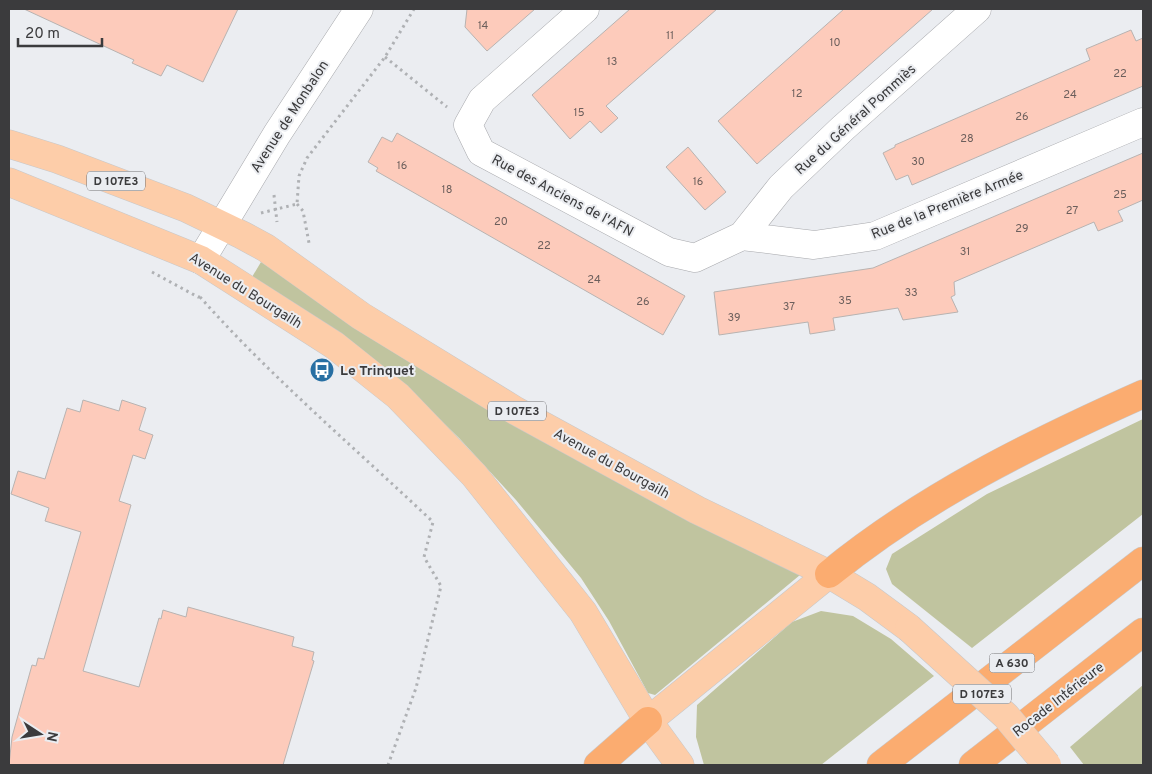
<svg xmlns="http://www.w3.org/2000/svg" width="1152" height="774" font-family="Overpass,sans-serif">
  <rect width="100%" height="100%" fill="#ebedf1"/>
  <path fill="#c0c49f" d="M 261,262 L 306,291 L 800,575 L 655,695 L 648,693 L 609,621 L 581,578 L 516,500 L 459,438 L 401,382 L 252,277 Z
    M 1143,419 L 1143,514 L 972,648 L 892,584 L 886,569 L 892,554 L 987,494 Z
    M 821,611 L 853,616 L 891,639 L 934,676 L 821,765 L 704,765 L 696,737 L 697,705 L 792,622 Z
    M 1143,685 L 1143,765 L 1084,765 L 1070,747 Z"/>
  <path fill="#fdcbbb" stroke="#b8b3b1" d="M 24,9 L 238,9 L 203,82 L 167,65 L 161,76 L 132,63 L 134,60 Z
    M 467,9 L 535,9 L 487,51 L 465,27 Z
    M 630,9 L 717,9 L 606,106 L 618,118 L 601,133 L 590,121 L 570,139 L 532,95 Z
    M 844,9 L 933,9 L 757,164 L 718,121 Z
    M 1131,30 L 1136,41 L 1143,38 L 1143,86 L 912,185 L 908,175 L 896,180 L 883,153 L 895,147 L 895,145 L 1090,60 L 1086,49 Z
    M 397,133 L 685,296 L 663,335 L 376,171 L 378,168 L 368,162 L 382,137 L 392,142 Z
    M 688,147 L 726,192 L 705,210 L 666,167 Z
    M 1143,153 L 1143,200 L 1118,211 L 1123,221 L 1098,231 L 1094,222 L 954,282 L 955,295 L 951,297 L 958,312 L 903,320 L 898,308 L 833,318 L 835,330 L 810,334 L 808,322 L 719,335 L 714,292 L 873,268 Z
    M 83,400 L 119,411 L 122,400 L 146,408 L 139,430 L 153,435 L 145,459 L 133,455 L 119,501 L 131,505 L 83,671 L 139,687 L 159,618 L 161,619 L 163,610 L 186,617 L 188,607 L 294,637 L 292,646 L 314,652 L 312,660 L 314,661 L 283,765 L 9,765 L 12,737 L 32,665 L 36,666 L 38,658 L 44,659 L 81,532 L 45,521 L 49,508 L 11,494 L 18,471 L 45,479 L 67,408 L 80,412 Z"/>
  <g fill="none" stroke-linecap="round" stroke-linejoin="round">
    <defs>
      <path id="minor" d="M 585,9 L 482,100 L 468,125 L 481,152 L 669,252 L 695,258 L 742,236 L 781,187 L 843,128 L 977,9
        M 742,236 L 814,245 L 875,236 L 1143,122
        M 201,260 L 277,134 L 359,9"/>
      <path id="primary" d="M 9,144 L 57,159 L 186,208 L 242,235 L 266,248 L 361,316 L 516,411 L 697,510 L 829,574 L 867,597 L 909,628
        M 9,182 L 201,260 L 334,345 L 398,396 L 474,475 L 583,612 L 648,721 L 680,765
        M 648,721 L 829,574"/>
      <path id="motorway" d="M 829,574 C 923,497 1033,443 1143,394
        M 598,765 L 648,721
        M 881,765 L 1143,561
        M 973,765 L 1143,632"/>
    </defs>
    <use href="#minor" stroke="#a7a8ac" stroke-width="29"/>
    <use href="#primary" stroke="#c8c8c9" stroke-width="29"/>
    <use href="#motorway" stroke="#c8c8c9" stroke-width="29"/>
    <path stroke="#afb1b4" stroke-width="3" stroke-dasharray="2.5 4" stroke-linecap="butt" d="M 385,57 L 447,107
      M 274,195 L 277,222
      M 297,204 L 303,211 L 309,243
      M 261,213 L 297,204 L 299,176 L 307,158 L 385,57 L 414,9
      M 152,272 L 198,297 L 201,297
      M 200,297 C 272,378 355,448 433,522 L 424,557 L 441,586 L 416,688 L 388,765"/>
    <use href="#minor" stroke="#fff" stroke-width="28"/>
    <use href="#primary" stroke="#fdcda9" stroke-width="28"/>
    <use href="#motorway" stroke="#fbac70" stroke-width="28"/>
    <defs>
      <path id="primary-bridge" d="M 909,628 L 1006,716 L 1047,765"/>
    </defs>
    <use href="#primary-bridge" stroke="#c8c8c9" stroke-width="29" stroke-linecap="butt"/>
    <use href="#primary-bridge" stroke="#fdcda9" stroke-width="28"/>
  </g>
  <defs>
    <symbol id="bus-disc" viewBox="-11 -11 22 22"><circle r="9.5" fill="#276fa3" stroke="#ebedf1"/><path d="M-5-6H5V4H4V6H2V4H-2V6H-4V4H-5ZM-3.5-4V0h7V-4ZM-3.5 1.2v1.5H-2V1.2ZM2 1.2v1.5H3.5V1.2Z" fill="#fff"/></symbol>
  </defs>
  <g fill-rule="evenodd">
    <use href="#bus-disc" x="308" y="356" width="28" height="28"/>
  </g>
  <g text-anchor="middle" stroke-width="4" stroke-linejoin="round" paint-order="stroke">
    <g font-size="11" fill="#6c5f5c">
      <text x="483" y="29">14</text>
      <text x="670" y="39">11</text>
      <text x="835" y="46">10</text>
      <text x="612" y="65">13</text>
      <text x="1120" y="77">22</text>
      <text x="797" y="97">12</text>
      <text x="1070" y="98">24</text>
      <text x="579" y="116">15</text>
      <text x="1022" y="120">26</text>
      <text x="967" y="142">28</text>
      <text x="918" y="165">30</text>
      <text x="402" y="169">16</text>
      <text x="698" y="185">16</text>
      <text x="447" y="193">18</text>
      <text x="1120" y="198">25</text>
      <text x="1072" y="214">27</text>
      <text x="501" y="225">20</text>
      <text x="1022" y="232">29</text>
      <text x="544" y="249">22</text>
      <text x="965" y="255">31</text>
      <text x="594" y="283">24</text>
      <text x="911" y="296">33</text>
      <text x="845" y="304">35</text>
      <text x="643" y="305">26</text>
      <text x="789" y="310">37</text>
      <text x="734" y="321">39</text>
    </g>
    <g fill="#ebedf1" stroke="#707073" stroke-width="1">
      <rect x="87" y="171.5" width="58" height="19" rx="4"/>
      <rect x="488" y="401.5" width="58" height="19" rx="4"/>
      <rect x="989.5" y="653.5" width="45" height="19" rx="4"/>
      <rect x="953" y="684.5" width="58" height="19" rx="4"/>
    </g>
    <g font-size="12" font-weight="bold" fill="#3b3b3d">
      <text x="116" y="185">D 107E3</text>
      <text x="517" y="415">D 107E3</text>
      <text x="1012" y="667">A 630</text>
      <text x="982" y="698">D 107E3</text>
    </g>
    <g font-size="14" fill="#3b3b3d" stroke="#ebedf1">
      <text transform="translate(289 116) rotate(-57)" y="5">Avenue de Monbalon</text>
      <text transform="translate(855 119) rotate(-42)" y="5">Rue du Général Pommiès</text>
      <text transform="translate(563 195) rotate(28)" y="5">Rue des Anciens de l'AFN</text>
      <text transform="translate(947 204) rotate(-22)" y="5">Rue de la Première Armée</text>
      <text transform="translate(246 290) rotate(32)" y="5">Avenue du Bourgailh</text>
      <text transform="translate(612 463) rotate(29)" y="5">Avenue du Bourgailh</text>
      <text transform="translate(1058 699) rotate(-38)" y="5">Rocade Intérieure</text>
    </g>
    <g font-size="14" font-weight="bold" fill="#3b3b3d" stroke="#ebedf1" text-anchor="start">
      <text x="340" y="375">Le Trinquet</text>
    </g>
  </g>
  <rect width="1152" height="774" fill="none" stroke="#3b3b3d" stroke-width="20"/>
  <g transform="translate(40 734) rotate(102)" stroke="#ebedf1" stroke-width="4" paint-order="stroke">
  <path d="M0-4L9 19L0 12L-9 19Z" fill="#3b3b3d"/>
  <text y="-8" font-size="14" font-weight="bold" text-anchor="middle" fill="#3b3b3d">N</text>
  </g>
  <path d="M18 38v8h84v-8" fill="none" stroke="#3b3b3d" stroke-width="2.5"/>
  <text x="25" y="38" font-size="15" fill="#3b3b3d" stroke="#ebedf1" stroke-width="4" paint-order="stroke">20 m</text>
</svg>
